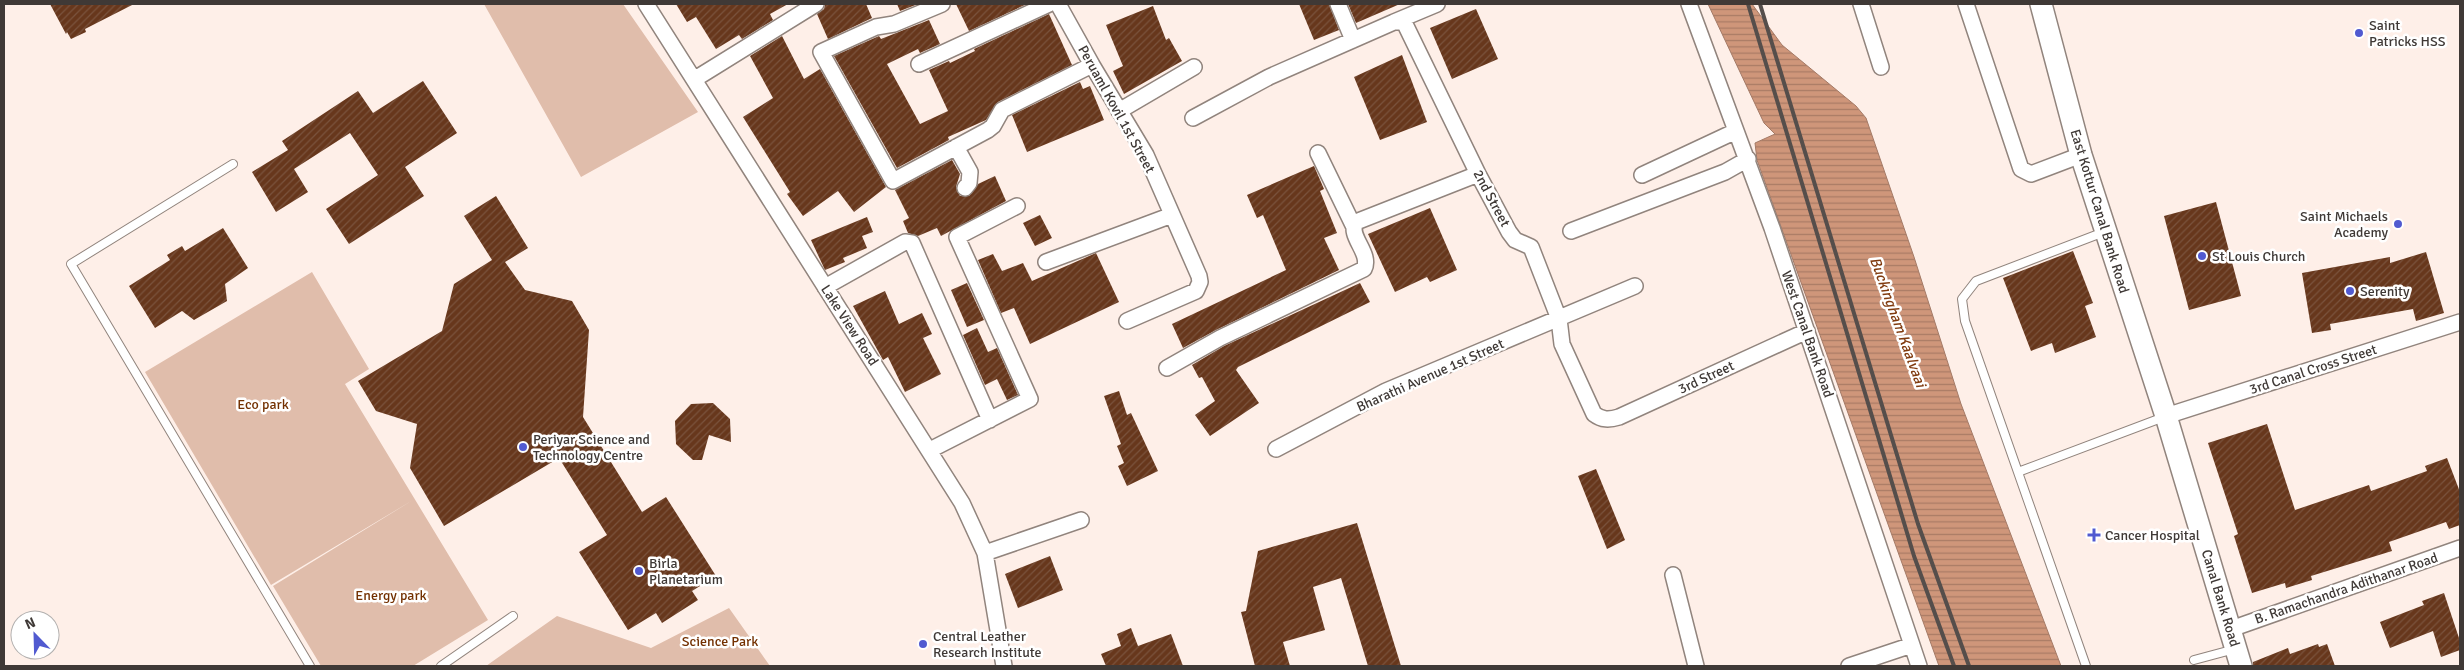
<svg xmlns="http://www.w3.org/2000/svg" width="2464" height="670" font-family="Signika,sans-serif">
  <defs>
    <pattern id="water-rules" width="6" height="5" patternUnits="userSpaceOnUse" patternTransform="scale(1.25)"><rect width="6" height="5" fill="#cf967a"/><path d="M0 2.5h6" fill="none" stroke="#a97b65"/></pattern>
    <pattern id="building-hatch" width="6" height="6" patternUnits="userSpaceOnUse" patternTransform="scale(1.25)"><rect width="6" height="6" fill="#67371c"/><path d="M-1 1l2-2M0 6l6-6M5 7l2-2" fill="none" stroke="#7a533d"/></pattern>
  </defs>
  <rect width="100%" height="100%" fill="#feefe8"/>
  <path fill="#e0bdab" d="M 484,4 L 623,4 L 698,112 L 581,177 Z
    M 312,272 L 369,369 L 345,384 L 488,620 L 413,666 L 321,666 L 273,586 L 413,500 L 271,585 L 145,372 Z
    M 729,608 L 770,666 L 486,666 L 557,616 L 651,648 Z"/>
  <path fill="url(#water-rules)" stroke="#a47a66" d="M 1708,4 L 1752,4 L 1782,45 L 1856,106 L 1866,118 L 1914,257 L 1961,404 L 2061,666 L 1939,666 L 1757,160 L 1755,143 L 1775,134 L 1764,123 Z"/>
  <path fill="url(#building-hatch)" d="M 50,4 L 134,4 L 85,29 L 86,32 L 71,39 L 67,32 L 66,34 Z
    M 676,4 L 788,4 L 770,14 L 773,20 L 742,39 L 739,35 L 716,49 L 696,17 L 687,22 Z
    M 825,4 L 866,4 L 872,18 L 828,39 L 817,14 L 824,9 Z
    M 897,4 L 918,4 L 900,11 Z
    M 956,4 L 1027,4 L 969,31 Z
    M 1299,4 L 1329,4 L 1339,30 L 1314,40 Z
    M 1348,4 L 1400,4 L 1356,23 Z
    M 1153,6 L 1166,40 L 1169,38 L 1182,61 L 1124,94 L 1113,71 L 1123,66 L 1106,25 Z
    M 1476,9 L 1498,59 L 1452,79 L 1430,28 Z
    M 1049,14 L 1072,65 L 998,102 L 986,120 L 948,137 L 949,140 L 897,168 L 834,56 L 879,36 L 881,39 L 929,20 L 940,44 L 920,53 L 918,49 L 887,64 L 920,124 L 948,111 L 929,70 L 949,61 L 950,63 L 975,51 L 974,49 Z
    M 782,36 L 804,79 L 820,69 L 886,187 L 854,212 L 838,191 L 803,216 L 787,194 L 790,192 L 743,117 L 773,98 L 750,56 Z
    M 1402,55 L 1427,122 L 1380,140 L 1354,77 Z
    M 423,81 L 457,133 L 405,167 L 424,196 L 349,244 L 326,209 L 378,175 L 350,133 L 294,169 L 308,192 L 276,212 L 252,172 L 288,150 L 282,141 L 358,91 L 373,113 Z
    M 1080,82 L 1083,89 L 1090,86 L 1104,120 L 1027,152 L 1012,115 Z
    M 952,160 L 960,174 L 956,187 L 960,196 L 969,196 L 978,184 L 995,176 L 1006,201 L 941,236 L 937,228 L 918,236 L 908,233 L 903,221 L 909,218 L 895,190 Z
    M 1314,166 L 1324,189 L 1320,191 L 1337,233 L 1324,238 L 1339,270 L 1216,330 L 1183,348 L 1172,324 L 1286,270 L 1263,215 L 1257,218 L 1247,195 Z
    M 496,196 L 528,248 L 505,262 L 525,290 L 572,301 L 589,330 L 583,417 L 642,512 L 666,497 L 716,576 L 692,591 L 698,600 L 662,623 L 656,613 L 628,630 L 579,552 L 607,535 L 559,458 L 444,526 L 410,468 L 417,424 L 376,411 L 358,381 L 442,331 L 454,284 L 492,260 L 464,216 Z
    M 2216,202 L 2241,296 L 2189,310 L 2164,216 Z
    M 1430,208 L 1457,270 L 1430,282 L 1427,277 L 1395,292 L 1368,234 Z
    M 1040,215 L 1052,238 L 1035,246 L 1023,223 Z
    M 867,217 L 873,232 L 862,236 L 867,248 L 843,258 L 845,262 L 825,270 L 811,240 Z
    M 223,228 L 248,268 L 225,284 L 227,301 L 194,320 L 182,311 L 155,328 L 129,286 L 170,260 L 167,255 L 182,246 L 185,251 Z
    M 2073,251 L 2093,303 L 2085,306 L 2096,337 L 2055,353 L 2052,343 L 2031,351 L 2003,278 Z
    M 2426,252 L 2444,313 L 2416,321 L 2413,309 L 2330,324 L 2331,330 L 2312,333 L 2302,273 L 2390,257 L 2390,263 Z
    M 1096,253 L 1119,302 L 1030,344 L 1014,308 L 1001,313 L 978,260 L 993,254 L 1002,271 L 1023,263 L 1032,281 Z
    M 967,283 L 984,320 L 967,327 L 951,290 Z
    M 1360,283 L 1370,302 L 1238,367 L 1236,370 L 1259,403 L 1210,436 L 1195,415 L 1215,401 L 1202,377 L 1199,378 L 1192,365 L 1224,346 Z
    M 885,291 L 899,324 L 922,313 L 932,334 L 923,338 L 941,374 L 905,392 L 888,357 L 883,360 L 853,306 Z
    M 977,328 L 988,352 L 997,348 L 1018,395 L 1007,400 L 997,379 L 985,385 L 963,335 Z
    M 1119,391 L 1127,415 L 1131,413 L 1158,471 L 1127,486 L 1118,466 L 1124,463 L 1117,446 L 1121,444 L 1104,396 Z
    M 713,403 L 730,419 L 731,442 L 709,435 L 702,460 L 693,460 L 676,444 L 675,421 L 691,404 Z
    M 2267,424 L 2295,510 L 2369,485 L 2371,491 L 2427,471 L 2425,466 L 2447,458 L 2460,492 L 2460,525 L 2449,529 L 2446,522 L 2389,542 L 2392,551 L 2311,576 L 2312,580 L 2286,588 L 2285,583 L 2252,593 L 2234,536 L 2238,534 L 2208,443 Z
    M 1596,469 L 1625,540 L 1607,549 L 1578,476 Z
    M 1357,523 L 1401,666 L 1368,666 L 1341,578 L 1313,587 L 1325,630 L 1283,642 L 1290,666 L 1255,666 L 1241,612 L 1246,611 L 1258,551 Z
    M 1050,556 L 1063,590 L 1018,608 L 1005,574 Z
    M 2444,593 L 2460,641 L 2460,650 L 2441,657 L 2433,631 L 2390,648 L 2380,622 L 2424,605 L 2422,601 Z
    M 1131,628 L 1138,646 L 1171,634 L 1183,666 L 1106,666 L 1101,654 L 1121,646 L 1117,634 Z
    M 2318,644 L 2319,647 L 2327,644 L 2335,666 L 2253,666 L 2253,662 L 2288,648 L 2290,654 Z"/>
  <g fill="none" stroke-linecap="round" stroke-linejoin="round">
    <defs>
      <path id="lane" d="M 233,164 L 71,264 L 310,666
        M 2018,472 L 2164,417
        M 2194,660 L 2235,649
        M 441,666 L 513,616
        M 2086,666 L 1965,321 L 1962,299 L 1976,281 L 2104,232"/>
      <path id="street" d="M 646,4 L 962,503 L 985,553 L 1004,666
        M 942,4 L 894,24 L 876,27 L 821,52 L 893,181 L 988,130 L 993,126 L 1002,110 L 1092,65
        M 1058,4 L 1092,65 L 1146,155 L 1199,276 L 1200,282 L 1196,291 L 1127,321
        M 1338,4 L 1353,40
        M 1689,4 L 1772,228 L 1919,666
        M 1861,4 L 1881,67
        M 1966,4 L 2021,169 L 2031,174 L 2081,155
        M 1394,22 L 1437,4
        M 919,64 L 1049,4
        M 695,79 L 816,4
        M 1119,111 L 1194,67
        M 1193,118 L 1269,77 L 1394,22 L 1404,22 L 1478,174 L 1509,232 L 1515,240 L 1531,247 L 1559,319 L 1562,344 L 1594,414 C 1602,420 1609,420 1619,417 L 1807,331
        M 956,147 L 970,172 L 969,183 L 965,188
        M 1318,153 L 1354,227
        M 1642,175 L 1736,131
        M 1571,231 L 1725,172 L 1748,159
        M 1046,262 L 1172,215
        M 825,287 L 905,242 L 912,243 L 990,420
        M 1167,368 L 1220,338 L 1364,269 C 1372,253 1347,236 1356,222 L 1478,174
        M 2166,416 L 2460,322
        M 1276,449 L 1386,391 L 1635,286
        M 930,450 L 1030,399 L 957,237 L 1017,206
        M 985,553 L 1081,520
        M 1673,575 L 1696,666
        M 2231,629 L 2460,548
        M 1849,666 L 1912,645"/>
      <path id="secondary" d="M 2041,4 L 2081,155 L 2166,416 L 2241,666"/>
    </defs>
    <use href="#lane" stroke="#91847d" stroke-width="10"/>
    <use href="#street" stroke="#91847d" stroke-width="18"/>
    <use href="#secondary" stroke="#91847d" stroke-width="24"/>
    <use href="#lane" stroke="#fff" stroke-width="8"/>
    <use href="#street" stroke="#fff" stroke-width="15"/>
    <use href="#secondary" stroke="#fff" stroke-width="21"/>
    <path stroke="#554e4b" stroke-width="4" d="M 1748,4 L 1914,556 L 1954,666
      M 1760,4 L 1918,524 L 1969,666"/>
  </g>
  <g fill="#515ad0" stroke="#fff" stroke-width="2">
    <circle cx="2359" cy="33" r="5"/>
    <circle cx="2398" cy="224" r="5"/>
    <circle cx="2202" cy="256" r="5"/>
    <circle cx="2350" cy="291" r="5"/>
    <circle cx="523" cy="447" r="5"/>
    <path d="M2091.5 527.5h5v5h5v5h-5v5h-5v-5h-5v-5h5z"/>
    <circle cx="639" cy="571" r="5"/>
    <circle cx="923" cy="644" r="5"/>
  </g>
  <g text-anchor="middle" stroke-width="5" stroke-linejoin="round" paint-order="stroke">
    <g font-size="14" fill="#3f3936" stroke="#fff" text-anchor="start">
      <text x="2369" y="30">Saint<tspan x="2369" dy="16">Patricks HSS</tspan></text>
      <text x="2388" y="221" text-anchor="end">Saint Michaels<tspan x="2388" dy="16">Academy</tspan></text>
      <text x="2212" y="261">St Louis Church</text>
      <text x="2360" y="296">Serenity</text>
      <text x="533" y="444">Periyar Science and<tspan x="533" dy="16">Technology Centre</tspan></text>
      <text x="2105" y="540">Cancer Hospital</text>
      <text x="649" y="568">Birla<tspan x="649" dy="16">Planetarium</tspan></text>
      <text x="933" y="641">Central Leather<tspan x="933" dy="16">Research Institute</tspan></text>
    </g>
    <g font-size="14" fill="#3f3936" stroke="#fff">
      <text transform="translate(1117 109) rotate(61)" y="5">Peruaml Kovil 1st Street</text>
      <text transform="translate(1492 198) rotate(62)" y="5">2nd Street</text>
      <text transform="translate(2100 211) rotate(73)" y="5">East Kottur Canal Bank Road</text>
      <text transform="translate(850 325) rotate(57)" y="5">Lake View Road</text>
      <text transform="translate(1808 334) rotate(71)" y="5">West Canal Bank Road</text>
      <text transform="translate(2313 369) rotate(-18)" y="5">3rd Canal Cross Street</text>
      <text transform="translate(1430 375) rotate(-24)" y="5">Bharathi Avenue 1st Street</text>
      <text transform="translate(1706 377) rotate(-25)" y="5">3rd Street</text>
      <text transform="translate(2346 588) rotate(-19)" y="5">B. Ramachandra Adithanar Road</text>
      <text transform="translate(2221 598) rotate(73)" y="5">Canal Bank Road</text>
    </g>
    <g font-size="14" fill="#733000" stroke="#fff">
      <text x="263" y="409">Eco park</text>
      <text x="391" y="600">Energy park</text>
      <text x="720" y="646">Science Park</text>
    </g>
    <g font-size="15" font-style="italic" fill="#803b0f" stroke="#fff">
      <text transform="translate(1898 322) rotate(70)" y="5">Buckingham Kaalvaai</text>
    </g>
  </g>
  <rect width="2464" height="670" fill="none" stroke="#3f3936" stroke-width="10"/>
  <g transform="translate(35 635) rotate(337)"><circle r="24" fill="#ffffff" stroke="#b2b0af"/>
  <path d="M0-4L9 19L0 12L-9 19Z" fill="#515ad0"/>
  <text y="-8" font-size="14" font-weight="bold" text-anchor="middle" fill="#3f3936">N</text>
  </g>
</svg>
